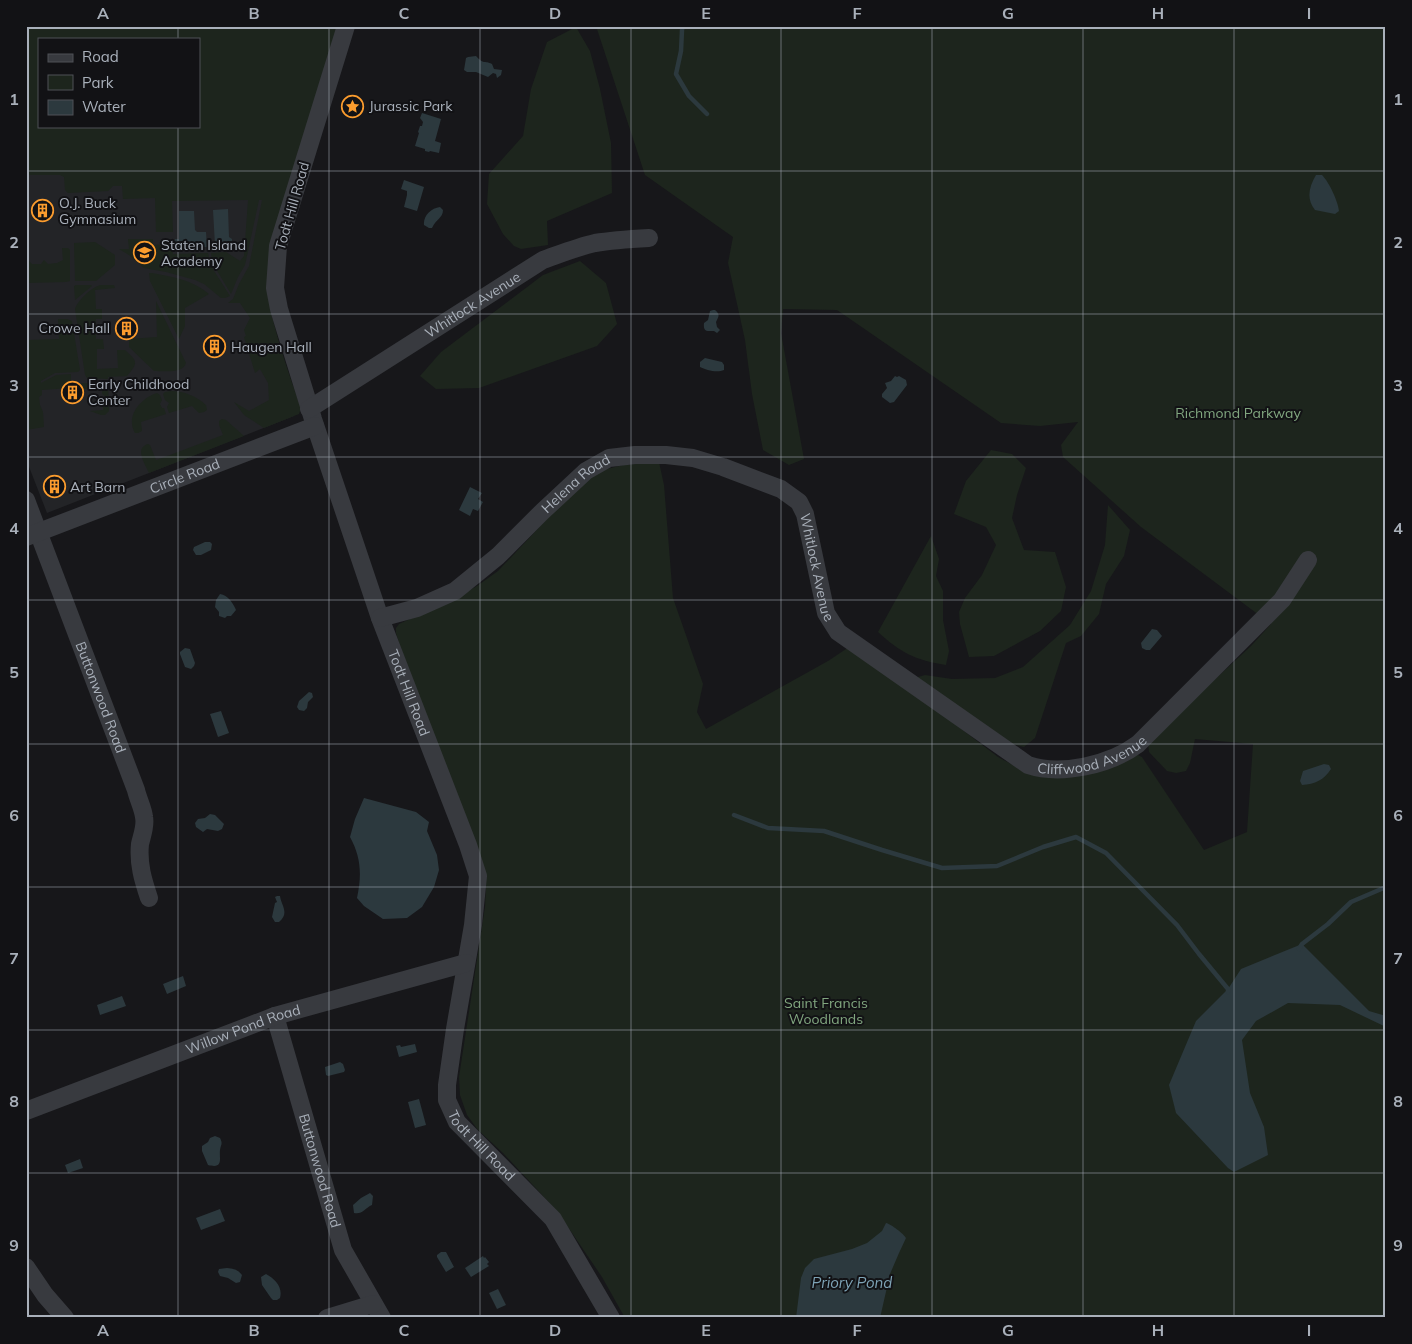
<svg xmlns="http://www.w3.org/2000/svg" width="1412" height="1344" font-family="Mulish,sans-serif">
  <rect width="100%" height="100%" fill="#17171a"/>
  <path fill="#232427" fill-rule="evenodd" d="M 26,26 L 328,26 L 262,274 L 294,416 L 47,513 L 26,459 ZM 39,39 L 199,39 L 199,126 L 39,126 Z"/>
  <path fill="#1d251d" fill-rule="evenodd" d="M 26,26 L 337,26 L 270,308 C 278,342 289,375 301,408 L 299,414 L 264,428 L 244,415 L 234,402 L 249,411 L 269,400 L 268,383 L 260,369 L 255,373 L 244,337 L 246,336 L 244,330 L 250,318 L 240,303 L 228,303 L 233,299 L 239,284 L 249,266 L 262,200 L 259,200 L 245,265 L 238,277 L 231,294 L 213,264 L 211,253 L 226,252 L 240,261 L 244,256 L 248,200 L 172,201 L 173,232 L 156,232 L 155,198 L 123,199 L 122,186 L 113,186 L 108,191 L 68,193 L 65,190 L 64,177 L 60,175 L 26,175 ZM 39,39 L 199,39 L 199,126 L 39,126 Z
    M 596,26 L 1386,26 L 1386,1318 L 625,1318 L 602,1277 L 557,1211 L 503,1153 L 478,1130 L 467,1115 L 460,1095 L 459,1077 L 485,907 L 486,886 L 483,867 L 399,643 L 396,633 L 396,628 L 399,624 L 447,602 L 477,586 L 498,571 L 549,517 L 589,479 L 603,470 L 623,465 L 659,462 L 664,485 L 673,598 L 703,684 L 697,712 L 706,729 L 828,661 L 849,647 L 871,660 L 998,757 L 1028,773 L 1136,754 L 1142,757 L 1204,850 L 1247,832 L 1253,744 L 1195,739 L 1190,763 L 1186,771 L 1176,773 L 1167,771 L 1149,752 L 1148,744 L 1171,720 L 1251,646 L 1271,624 L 1141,527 L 1063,457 L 1061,445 L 1078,422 L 1040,426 L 1001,423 L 837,310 L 783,309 L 781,333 L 804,459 L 789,465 L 763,450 L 752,394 L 745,340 L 728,263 L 733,237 L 645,175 Z
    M 576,27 L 590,51 L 600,89 L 611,143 L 612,193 L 547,221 L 548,245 L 521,249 L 514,246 L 503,234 L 487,204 L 489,174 L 523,136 L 531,89 L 547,42 Z
    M 128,239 L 153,239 L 153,245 L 173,244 L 173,254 L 208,253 L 211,266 L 230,296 L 225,298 L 221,298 L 204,284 L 195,280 L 166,272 L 144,268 L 129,255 L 119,249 L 129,249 Z
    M 95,242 L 115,255 L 115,265 L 96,281 L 75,281 L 74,243 Z
    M 62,248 L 68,248 L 70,250 L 70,281 L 66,282 L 26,283 L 26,262 L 28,260 L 32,264 L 41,264 L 44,260 L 48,264 L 57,263 L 63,260 Z
    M 580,261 L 606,283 L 617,324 L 597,346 L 479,388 L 436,389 L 420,376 L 441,352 L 543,275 Z
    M 149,273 L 152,273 C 173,277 193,280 209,294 L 185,308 L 185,326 L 179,339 L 150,281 Z
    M 76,285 L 91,285 L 92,286 L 75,300 L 74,286 Z
    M 100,285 L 114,285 L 115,288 L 95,290 L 96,309 L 102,309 L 102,319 L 96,319 L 96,339 L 103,339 L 104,349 L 97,349 L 97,369 L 118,368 L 117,350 L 125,350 C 137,361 139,362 127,376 L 108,377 L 108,379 L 87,378 L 85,375 L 75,309 C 78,300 91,288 100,285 Z
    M 156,301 L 186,363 C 183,374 164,371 154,371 L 129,347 L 129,339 L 157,337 Z
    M 58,319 L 67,319 L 72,321 L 80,370 L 78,372 L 55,373 L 41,381 L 41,383 L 56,375 L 71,374 L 71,388 L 42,390 L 42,395 L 39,397 L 40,405 L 43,412 L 44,427 L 26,430 L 26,340 L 59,339 Z
    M 81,383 L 108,383 L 109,411 L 105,415 L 101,415 L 90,411 L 103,410 L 103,406 L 105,403 L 105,396 L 102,394 L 102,389 L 81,389 Z
    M 171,391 C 184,391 196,396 206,405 L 207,410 L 204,412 L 199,413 L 192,406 L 169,413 L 167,407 L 169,403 L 165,400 L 163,394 L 165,392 Z
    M 157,393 L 160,395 L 162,400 L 160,404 L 162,408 L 164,408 L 166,414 L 141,422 L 142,431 L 138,433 L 135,433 C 125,416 141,398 157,393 Z
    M 222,419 L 226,420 L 244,436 L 149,473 C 145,464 134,448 148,444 L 150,445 L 156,460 L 162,458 L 223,435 L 219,425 L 219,421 Z
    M 991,450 L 1012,454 L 1026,468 L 1017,495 L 1012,518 L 1024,550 L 1055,552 L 1066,587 L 1061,611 L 1040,631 L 994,656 L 969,657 L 960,624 L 959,612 L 965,598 L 982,575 L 996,545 L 986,527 L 954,514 L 966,481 Z
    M 1108,505 L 1130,530 L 1124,556 L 1106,584 L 1099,614 L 1081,636 L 1066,643 L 1035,738 L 1024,747 L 1005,742 L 911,679 L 925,675 L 952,679 L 995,678 L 1023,667 L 1070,625 L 1091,591 L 1105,545 Z
    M 931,536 L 939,559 L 936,576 L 943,591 L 943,620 L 949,651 L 946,665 C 915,660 901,653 878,632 Z"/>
  <path fill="#2c393e" d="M 476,56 C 484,65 484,60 492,64 L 494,69 L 502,70 L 501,75 L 497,78 L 496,74 L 493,73 L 488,77 L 476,72 L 467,72 L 464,70 L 466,58 L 468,57 Z
    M 422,113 L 441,119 L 435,141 L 441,143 L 439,153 L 430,151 L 429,152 L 425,151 L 425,149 L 415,146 L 419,133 L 418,132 L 420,126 L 422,126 L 423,122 L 420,118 Z
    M 1316,175 L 1322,175 C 1329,182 1338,201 1339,211 L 1335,214 L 1315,210 C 1306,199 1309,187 1316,175 Z
    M 404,180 L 424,187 L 417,211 L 404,207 L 407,195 L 407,191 L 401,189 Z
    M 440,207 L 443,210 C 443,218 436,219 432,228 L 429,228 L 424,225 C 423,216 431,208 440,207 Z
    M 228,209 L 229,237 L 232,239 L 232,244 L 215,245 L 213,210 Z
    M 179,211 L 194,211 L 195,230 L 197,232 L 206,232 L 207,247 L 176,247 L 175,239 L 179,239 Z
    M 713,310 L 715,310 C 721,315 718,317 716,322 L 717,327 L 720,330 L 717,333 L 714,331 C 707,331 703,332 704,323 L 708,320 L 710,311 Z
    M 705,358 L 722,362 L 724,365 L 724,370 C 717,373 706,370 700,367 L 700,362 Z
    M 895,376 L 897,377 L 899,376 L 906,380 L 907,385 L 894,402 L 890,403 L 882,397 L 882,394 L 887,388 L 885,383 L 891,381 Z
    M 470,487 L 482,493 L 478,499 L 483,502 L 478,511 L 473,509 L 470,516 L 459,510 Z
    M 205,542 L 210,542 L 212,544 L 211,550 L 201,555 L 196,555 L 193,550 L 194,547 Z
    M 220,594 C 228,595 233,603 236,610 L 231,616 L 227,616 L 225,618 L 219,616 L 219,612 L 215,607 L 216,600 Z
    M 1152,629 L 1157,630 L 1162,636 L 1150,650 L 1146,650 L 1142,648 L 1141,643 Z
    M 185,648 L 190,649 L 195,663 L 194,666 L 191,669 L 185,667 L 180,654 L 180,652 Z
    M 309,692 L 312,693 L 313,697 L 308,702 L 307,708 L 304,711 L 299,710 L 297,707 L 299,701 Z
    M 221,711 L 229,733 L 218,737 L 210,714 Z
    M 1324,764 L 1329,765 L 1331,769 C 1324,780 1315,784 1302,785 L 1300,781 L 1303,771 Z
    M 364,798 L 416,812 L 429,822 L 427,831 L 437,855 L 439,870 L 434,887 L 422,907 L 407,918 L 383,919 L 364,906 L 357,898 C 362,875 361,857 350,837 L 355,819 Z
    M 210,814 L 215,815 L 224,824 L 222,829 L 218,831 L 207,829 L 203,832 L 196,827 L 195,823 L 198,819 L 205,818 Z
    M 277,896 L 280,896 C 281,905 290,913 279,922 L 275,922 L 272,917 L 275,903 L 277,902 L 275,897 Z
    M 1302,944 L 1369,1011 L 1386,1016 L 1386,1027 L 1340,1005 L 1288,1003 L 1256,1021 L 1242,1040 L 1250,1093 L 1264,1127 L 1268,1155 L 1234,1172 L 1228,1168 L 1176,1113 L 1169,1085 L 1196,1021 L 1228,989 L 1241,969 Z
    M 183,976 L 186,986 L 167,994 L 163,984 Z
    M 122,996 L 126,1006 L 100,1015 L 97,1005 Z
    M 415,1044 L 417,1052 L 399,1057 L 396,1046 L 400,1045 L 401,1047 Z
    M 340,1062 L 343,1064 L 345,1070 L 344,1072 L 328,1076 L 326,1075 L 325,1067 Z
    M 419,1099 L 426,1125 L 415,1128 L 408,1102 Z
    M 215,1136 L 220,1138 C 223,1144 221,1144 220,1150 C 219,1159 224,1169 208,1165 L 202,1151 L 202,1146 L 208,1142 L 210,1138 Z
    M 80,1159 L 83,1168 L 68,1173 L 65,1165 Z
    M 370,1193 L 373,1196 L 372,1205 C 365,1208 362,1215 354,1213 L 353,1205 L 361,1198 Z
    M 220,1209 L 225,1221 L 201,1230 L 196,1218 Z
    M 886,1223 C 891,1224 904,1234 906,1238 L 899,1253 L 890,1274 L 880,1318 L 796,1318 L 801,1278 L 805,1268 L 814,1259 L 852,1249 L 867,1243 L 882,1231 Z
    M 441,1252 L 446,1252 L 454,1267 L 446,1272 L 437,1257 L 437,1255 Z
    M 483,1256 L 484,1258 L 485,1257 L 489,1262 L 487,1264 L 489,1266 L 471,1277 L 465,1268 Z
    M 227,1268 C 234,1269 237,1269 242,1275 L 240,1282 L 236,1283 L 228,1278 L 220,1276 L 218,1272 L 219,1269 Z
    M 266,1274 C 275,1279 283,1287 280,1298 L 277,1300 L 273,1300 L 271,1298 L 262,1285 L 261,1277 Z
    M 498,1289 L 506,1305 L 497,1309 L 489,1293 Z"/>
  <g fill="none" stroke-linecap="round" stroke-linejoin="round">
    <path stroke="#2c393e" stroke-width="4.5" d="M 683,26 L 682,30 L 681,51 L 676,74 L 689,96 L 707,114
      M 734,815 L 768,828 L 824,831 L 882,850 L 942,868 L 997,866 L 1043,847 L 1076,837 L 1106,853 L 1177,925 L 1199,954 L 1228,989 L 1228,992
      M 1299,949 L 1302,944 L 1328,924 L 1351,902 L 1386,887"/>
    <g stroke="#383a3f" stroke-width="18">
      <path id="s1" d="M 346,26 L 278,246 L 275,288 L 279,309 L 313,419 L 380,618 L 468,845 L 478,876 L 473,925 L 455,1029 L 447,1085 L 447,1100 L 457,1122 L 553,1219 L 611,1318"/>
      <path id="s2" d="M 309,409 L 543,260 C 560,254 577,247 595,243 C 613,240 631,239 649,238"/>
      <path id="s3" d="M 26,500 L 136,790 C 138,799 143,808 144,817 C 146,826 142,835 140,844 C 138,864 143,880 149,898"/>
      <path id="s4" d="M 26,537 L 315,426"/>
      <path id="s5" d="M 380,618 L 417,608 L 455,591 L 498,556 L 543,511 L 586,471 L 609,458 L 635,455 L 666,455 L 693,458 L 723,467 L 781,489 L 799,502 L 805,514 L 826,613 L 838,632 L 1028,765 C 1061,776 1110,765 1138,744 L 1282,600 L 1308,560"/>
      <path id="s6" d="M 275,1016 L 343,1250 L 382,1318"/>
      <path id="s7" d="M 26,1111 L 275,1016 L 466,963"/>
      <path d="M 26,1267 L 45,1295 L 65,1318"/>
      <path d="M 327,1318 L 373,1304"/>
    </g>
  </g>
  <path fill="none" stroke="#a9b0ba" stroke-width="1" stroke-opacity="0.55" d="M 178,26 L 178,39M 329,26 L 329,1318M 480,26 L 480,1318M 631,26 L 631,1318M 781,26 L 781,1318M 932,26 L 932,1318M 1083,26 L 1083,1318M 1234,26 L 1234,1318M 178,126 L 178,1318M 26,171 L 1386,171M 26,314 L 1386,314M 26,457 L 1386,457M 26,600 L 1386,600M 26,744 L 1386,744M 26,887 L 1386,887M 26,1030 L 1386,1030M 26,1173 L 1386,1173"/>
  <defs>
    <symbol id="sight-ring" viewBox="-11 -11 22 22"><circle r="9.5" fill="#121215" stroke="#fb9c2e" stroke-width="1.5"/><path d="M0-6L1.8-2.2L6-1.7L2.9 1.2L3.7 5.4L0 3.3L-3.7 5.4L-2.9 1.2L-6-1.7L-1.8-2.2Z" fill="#fb9c2e"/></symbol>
    <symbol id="building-ring" viewBox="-11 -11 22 22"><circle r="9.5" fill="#121215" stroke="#fb9c2e" stroke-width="1.5"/><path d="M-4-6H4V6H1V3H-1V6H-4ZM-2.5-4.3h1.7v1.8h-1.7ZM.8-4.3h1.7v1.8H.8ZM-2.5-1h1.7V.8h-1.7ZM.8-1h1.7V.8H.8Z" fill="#fb9c2e"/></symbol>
    <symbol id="school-ring" viewBox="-11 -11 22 22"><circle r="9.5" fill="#121215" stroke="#fb9c2e" stroke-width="1.5"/><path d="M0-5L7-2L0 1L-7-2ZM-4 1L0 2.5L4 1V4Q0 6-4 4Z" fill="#fb9c2e"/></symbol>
  </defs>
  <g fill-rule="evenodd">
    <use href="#sight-ring" x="340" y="94" width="25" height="25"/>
    <use href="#building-ring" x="30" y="198" width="25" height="25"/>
    <use href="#school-ring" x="132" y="240" width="25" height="25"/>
    <use href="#building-ring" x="114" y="316" width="25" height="25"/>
    <use href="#building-ring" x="202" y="334" width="25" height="25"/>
    <use href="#building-ring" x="60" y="380" width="25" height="25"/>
    <use href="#building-ring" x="42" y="474" width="25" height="25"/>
  </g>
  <g text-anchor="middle" stroke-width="4" stroke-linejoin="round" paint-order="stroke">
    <g font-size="14" fill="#a9b0ba" stroke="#121215" text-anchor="start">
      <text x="369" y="111">Jurassic Park</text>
      <text x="59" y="208">O.J. Buck<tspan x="59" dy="16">Gymnasium</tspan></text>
      <text x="161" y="250">Staten Island<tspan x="161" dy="16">Academy</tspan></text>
      <text x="110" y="333" text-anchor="end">Crowe Hall</text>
      <text x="231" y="352">Haugen Hall</text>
      <text x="88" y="389">Early Childhood<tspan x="88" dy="16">Center</tspan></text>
      <text x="70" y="492">Art Barn</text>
    </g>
    <g font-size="14" fill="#a9b0ba" stroke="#121215">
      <text transform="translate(292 206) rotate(-74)" y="5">Todt Hill Road</text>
      <text dy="5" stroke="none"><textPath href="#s2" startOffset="194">Whitlock Avenue</textPath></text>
      <text dy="5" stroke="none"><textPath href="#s4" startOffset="170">Circle Road</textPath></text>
      <text dy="5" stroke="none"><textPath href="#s5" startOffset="242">Helena Road</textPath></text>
      <text dy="5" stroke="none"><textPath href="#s5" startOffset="552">Whitlock Avenue</textPath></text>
      <text dy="5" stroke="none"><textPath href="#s1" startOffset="699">Todt Hill Road</textPath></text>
      <text dy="5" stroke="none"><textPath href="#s3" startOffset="211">Buttonwood Road</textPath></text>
      <text dy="5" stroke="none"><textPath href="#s5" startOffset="920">Cliffwood Avenue</textPath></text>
      <text dy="5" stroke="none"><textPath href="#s7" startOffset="232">Willow Pond Road</textPath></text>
      <text dy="5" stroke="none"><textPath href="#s1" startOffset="1179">Todt Hill Road</textPath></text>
      <text dy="5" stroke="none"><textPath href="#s6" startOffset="161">Buttonwood Road</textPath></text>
    </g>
    <g font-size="14" fill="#81a67f" stroke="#121215">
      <text x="1238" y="418">Richmond Parkway</text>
      <text x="826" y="1008">Saint Francis<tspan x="826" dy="16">Woodlands</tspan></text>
    </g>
    <g font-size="15" font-style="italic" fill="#7ea3b6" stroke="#121215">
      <text x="852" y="1288">Priory Pond</text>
    </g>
  </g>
  <rect width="1412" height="1344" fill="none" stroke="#121215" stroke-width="55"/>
  <rect x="38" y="38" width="162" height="90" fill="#121215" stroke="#4e5157"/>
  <rect x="48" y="54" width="25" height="8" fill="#383a3f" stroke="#4e5157"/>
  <text x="82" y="62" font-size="15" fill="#a9b0ba">Road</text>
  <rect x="48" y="75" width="25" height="15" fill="#1d251d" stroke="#4e5157"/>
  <text x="82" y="88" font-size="15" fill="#a9b0ba">Park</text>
  <rect x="48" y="100" width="25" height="15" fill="#2c393e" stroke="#4e5157"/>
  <text x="82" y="112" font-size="15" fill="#a9b0ba">Water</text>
  <rect x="28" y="28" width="1356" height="1288" fill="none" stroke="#a9b0ba" stroke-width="2"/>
  <g font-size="16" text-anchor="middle" font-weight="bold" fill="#a9b0ba">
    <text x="103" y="19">A</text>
    <text x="254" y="19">B</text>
    <text x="404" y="19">C</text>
    <text x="555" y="19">D</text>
    <text x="706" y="19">E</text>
    <text x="857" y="19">F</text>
    <text x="1008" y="19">G</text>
    <text x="1158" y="19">H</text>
    <text x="1309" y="19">I</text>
    <text x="14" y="105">1</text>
    <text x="1398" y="105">1</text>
    <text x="14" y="248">2</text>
    <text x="1398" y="248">2</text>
    <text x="14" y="391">3</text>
    <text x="1398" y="391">3</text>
    <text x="14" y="534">4</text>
    <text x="1398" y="534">4</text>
    <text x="14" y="678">5</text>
    <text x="1398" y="678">5</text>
    <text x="14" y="821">6</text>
    <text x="1398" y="821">6</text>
    <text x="14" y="964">7</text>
    <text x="1398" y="964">7</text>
    <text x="14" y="1107">8</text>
    <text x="1398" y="1107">8</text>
    <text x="14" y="1251">9</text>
    <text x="1398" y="1251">9</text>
    <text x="103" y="1336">A</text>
    <text x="254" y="1336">B</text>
    <text x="404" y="1336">C</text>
    <text x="555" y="1336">D</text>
    <text x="706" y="1336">E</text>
    <text x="857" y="1336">F</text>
    <text x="1008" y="1336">G</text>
    <text x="1158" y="1336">H</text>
    <text x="1309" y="1336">I</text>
  </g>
</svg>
